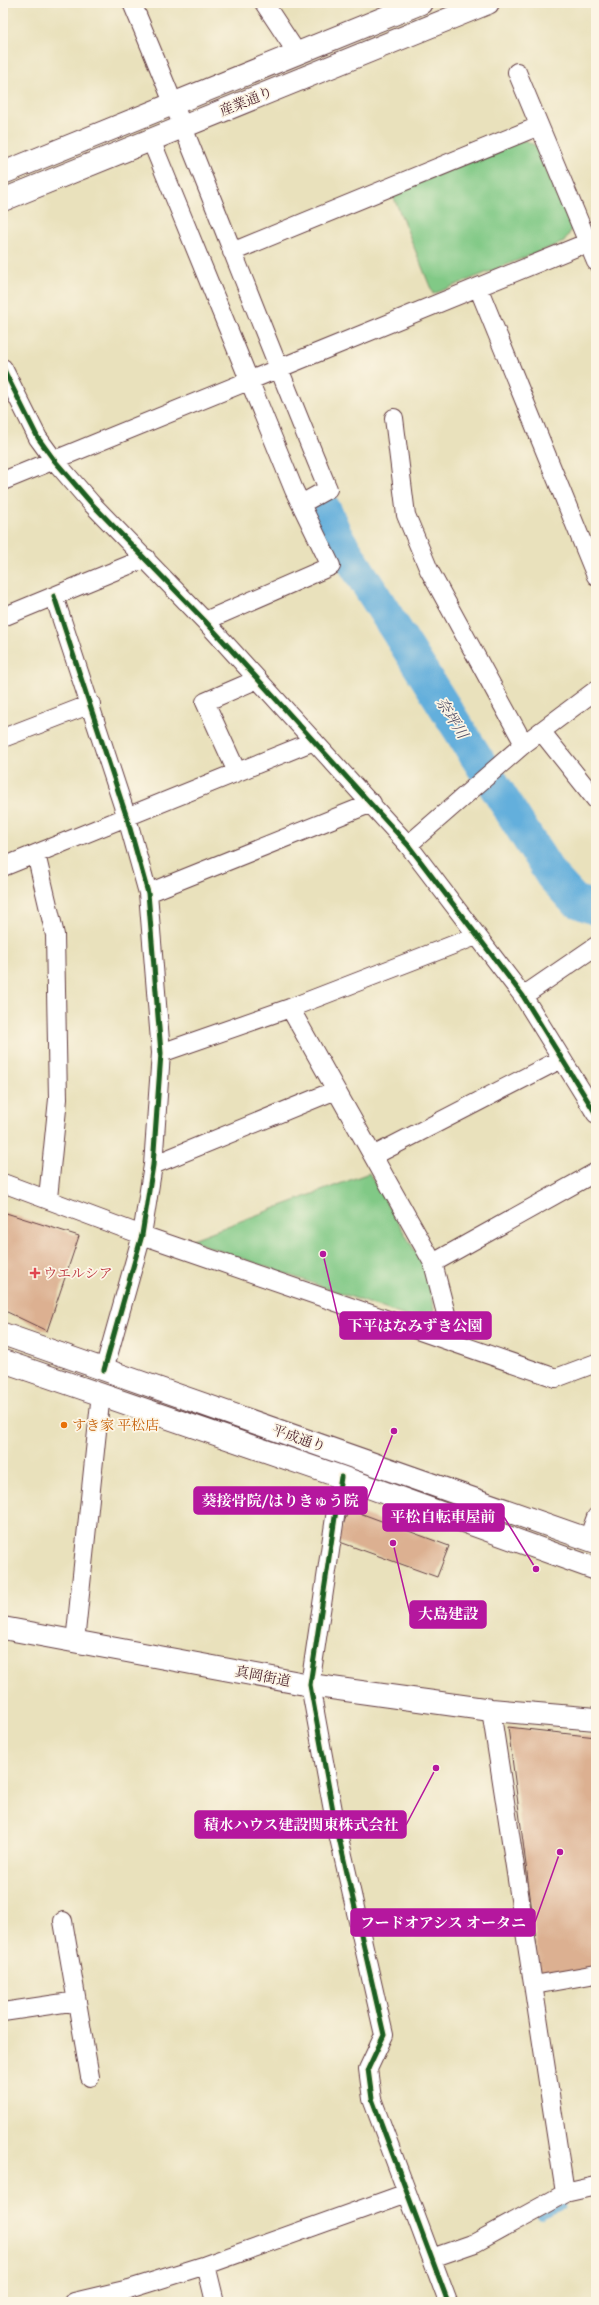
<svg xmlns="http://www.w3.org/2000/svg" width="599" height="2305" font-family="'Gentium Book Plus','Noto Serif JP',serif">
  <rect width="100%" height="100%" fill="#fcf5e5"/>
  <filter id="ink" filterUnits="userSpaceOnUse"><feTurbulence type="fractalNoise" baseFrequency=".025" numOctaves="2"/><feDisplacementMap in="SourceGraphic" scale="8" xChannelSelector="R" yChannelSelector="G"/><feConvolveMatrix kernelMatrix="1 2 1 2 8 2 1 2 1" color-interpolation-filters="sRGB"/></filter>
  <filter id="wash" filterUnits="userSpaceOnUse"><feTurbulence type="fractalNoise" baseFrequency=".012" numOctaves="4" result="noise"/><feDisplacementMap in="SourceGraphic" scale="16" xChannelSelector="R" yChannelSelector="G"/><feGaussianBlur stdDeviation="0.9" result="paint"/><feColorMatrix in="noise" values="0 0 0 0 0 0 0 0 0 0 0 0 0 0 0 0 0 1.4 0 .05"/><feComposite in="paint" operator="in"/></filter>
  <g filter="url(#wash)">
    <rect width="100%" height="100%" fill="#e9e1bc"/>
    <path fill="#81c986" stroke="#667458" d="M 525,140 L 536,146 L 572,229 L 564,242 L 433,294 L 392,193 Z
      M 369,1173 L 425,1268 L 435,1315 L 425,1323 L 190,1240 Z"/>
    <g fill="none" stroke-linecap="round" stroke-linejoin="round">
      <path stroke="#63afdc" stroke-width="5.5" d="M 540,2217 L 563,2206 L 564,2198"/>
      <path stroke="#63afdc" stroke-width="33" d="M 325,510 L 336,535 L 551,875 L 574,900 L 596,909"/>
    </g>
    <g id="blocks">
      <path fill="#dcb091" d="M 3,1212 L 79,1236 L 47,1331 L 3,1310 Z
        M 349,1509 L 449,1546 L 437,1577 L 337,1541 Z
        M 508,1727 L 596,1737 L 596,1967 L 541,1980 Z"/>
    </g>
  </g>
  <g filter="url(#ink)">
    <use href="#blocks" fill-opacity="0" stroke="#623c41" stroke-width="1"/>
    <g fill="none" stroke-linecap="round" stroke-linejoin="round">
      <defs>
        <path id="street" d="M 132,3 C 200,164 261,328 328,489 L 301,504
          M 264,3 L 297,53
          M 517,72 L 596,262
          M 151,140 L 294,490 L 331,566 L 205,621
          M 232,252 L 539,126
          M 478,287 L 596,576
          M 3,368 L 38,438 L 54,460 L 92,504 L 205,621 L 408,845 L 523,996 L 596,1114
          M 394,418 L 406,515 L 429,570 L 524,744
          M 3,481 L 596,239
          M 54,596 L 127,818 L 148,893 L 161,1053 L 153,1165 L 142,1235 L 104,1370
          M 3,617 L 146,558
          M 541,731 L 596,800
          M 3,738 L 91,704
          M 237,772 L 205,702 L 258,679
          M 408,845 L 524,744 L 596,690
          M 36,854 L 55,935 L 58,1099 L 48,1198
          M 3,867 L 314,741
          M 148,893 L 372,803
          M 523,996 L 596,946
          M 290,1008 L 433,1263 L 453,1341
          M 161,1053 L 290,1008 L 476,936
          M 373,1156 L 561,1059
          M 153,1165 L 336,1090
          M 3,1183 L 142,1235 L 556,1378 L 596,1363
          M 433,1263 L 596,1172
          M 341,1477 L 310,1685 L 334,1816 L 384,2035 L 368,2069 L 372,2099 L 448,2302
          M 588,1539 L 596,1517
          M 75,1642 L 101,1393
          M 491,1710 L 565,2193 L 596,2186
          M 63,1921 L 90,2077
          M 534,1985 L 596,1974
          M 3,2012 L 77,2001
          M 432,2258 L 475,2243 L 566,2193
          M 206,2265 L 407,2193
          M 74,2302 L 129,2289 L 206,2265 L 215,2302"/>
        <path id="secondary" d="M 3,173 L 421,3
          M 3,200 L 488,3
          M 3,1628 L 310,1685 L 491,1710 L 596,1719"/>
        <path id="primary" d="M 3,1334 L 596,1542
          M 3,1361 L 341,1477 L 596,1569"/>
      </defs>
      <use href="#street" stroke="#623c41" stroke-width="20"/>
      <use href="#secondary" stroke="#623c41" stroke-width="24"/>
      <use href="#primary" stroke="#623c41" stroke-width="24"/>
      <use href="#street" stroke="#fff" stroke-width="18"/>
      <use href="#secondary" stroke="#fff" stroke-width="22"/>
      <use href="#primary" stroke="#fff" stroke-width="22"/>
      <defs>
        <path id="cycleway" d="M 3,368 L 38,438 L 54,460 L 92,504 L 205,621 L 408,845 L 523,996 L 596,1114
          M 54,596 L 127,818 L 148,893 L 161,1053 L 153,1165 L 142,1235 L 104,1370
          M 341,1477 L 310,1685 L 334,1816 L 384,2035 L 368,2069 L 372,2099 L 448,2302"/>
      </defs>
      <use href="#cycleway" stroke="#fcf5e5" stroke-width="8"/>
      <use href="#cycleway" stroke="#1b5e20" stroke-width="5"/>
    </g>
  </g>
  <path fill="#e0444e" stroke="#fcf5e5" stroke-width="1.5" d="M33 1267h4v4h4v4h-4v4h-4v-4h-4v-4h4z"/>
  <circle fill="#e8710a" stroke="#fcf5e5" stroke-width="1.5" cx="64" cy="1425" r="4"/>
  <g text-anchor="middle" stroke-width="3.5" stroke-linejoin="round" paint-order="stroke">
    <g font-size="14" fill="#4a1f2b" stroke="#fcf5e5">
      <text transform="translate(246 101) rotate(-22)" y="5">産業通り</text>
      <text transform="translate(299 1438) rotate(19)" y="5">平成通り</text>
      <text transform="translate(263 1676) rotate(11)" y="5">真岡街道</text>
    </g>
    <g font-size="14" fill="#be3a42" stroke="#fcf5e5" text-anchor="start">
      <text x="43" y="1278">ウエルシア</text>
    </g>
    <g font-size="14" fill="#c56008" stroke="#fcf5e5" text-anchor="start">
      <text x="72" y="1430">すき家 平松店</text>
    </g>
    <g font-size="15" font-style="italic" fill="#535169" stroke="#fcf5e5">
      <text transform="translate(452 718) rotate(58)" y="5">奈坪川</text>
    </g>
  </g>
  <path fill="none" stroke="#b5179e" stroke-width="1.5" d="M323 1254L340 1326M394 1431L367 1500M536 1569L504 1517M393 1543L410 1614M436 1768L406 1825M560 1852L535 1922"/>
  <g fill="#b5179e" stroke="#fcf5e5" stroke-width="1.5">
    <circle cx="323" cy="1254" r="4"/>
    <circle cx="394" cy="1431" r="4"/>
    <circle cx="536" cy="1569" r="4"/>
    <circle cx="393" cy="1543" r="4"/>
    <circle cx="436" cy="1768" r="4"/>
    <circle cx="560" cy="1852" r="4"/>
  </g>
  <g fill="#b5179e" stroke="#b5179e" stroke-width="1.5">
    <rect x="340" y="1312" width="151" height="27" rx="4"/>
    <rect x="194" y="1487" width="173" height="27" rx="4"/>
    <rect x="383" y="1504" width="121" height="27" rx="4"/>
    <rect x="410" y="1601" width="76" height="27" rx="4"/>
    <rect x="195" y="1811" width="211" height="27" rx="4"/>
    <rect x="351" y="1909" width="184" height="27" rx="4"/>
  </g>
  <g font-size="15" text-anchor="middle" font-weight="bold" fill="#fff">
    <text x="415" y="1331">下平はなみずき公園</text>
    <text x="280" y="1506">葵接骨院/はりきゅう院</text>
    <text x="443" y="1522">平松自転車屋前</text>
    <text x="448" y="1619">大島建設</text>
    <text x="301" y="1830">積水ハウス建設関東株式会社</text>
    <text x="443" y="1928">フードオアシス オータニ</text>
  </g>
  <rect width="599" height="2305" fill="none" stroke="#fcf5e5" stroke-width="16"/>
</svg>
